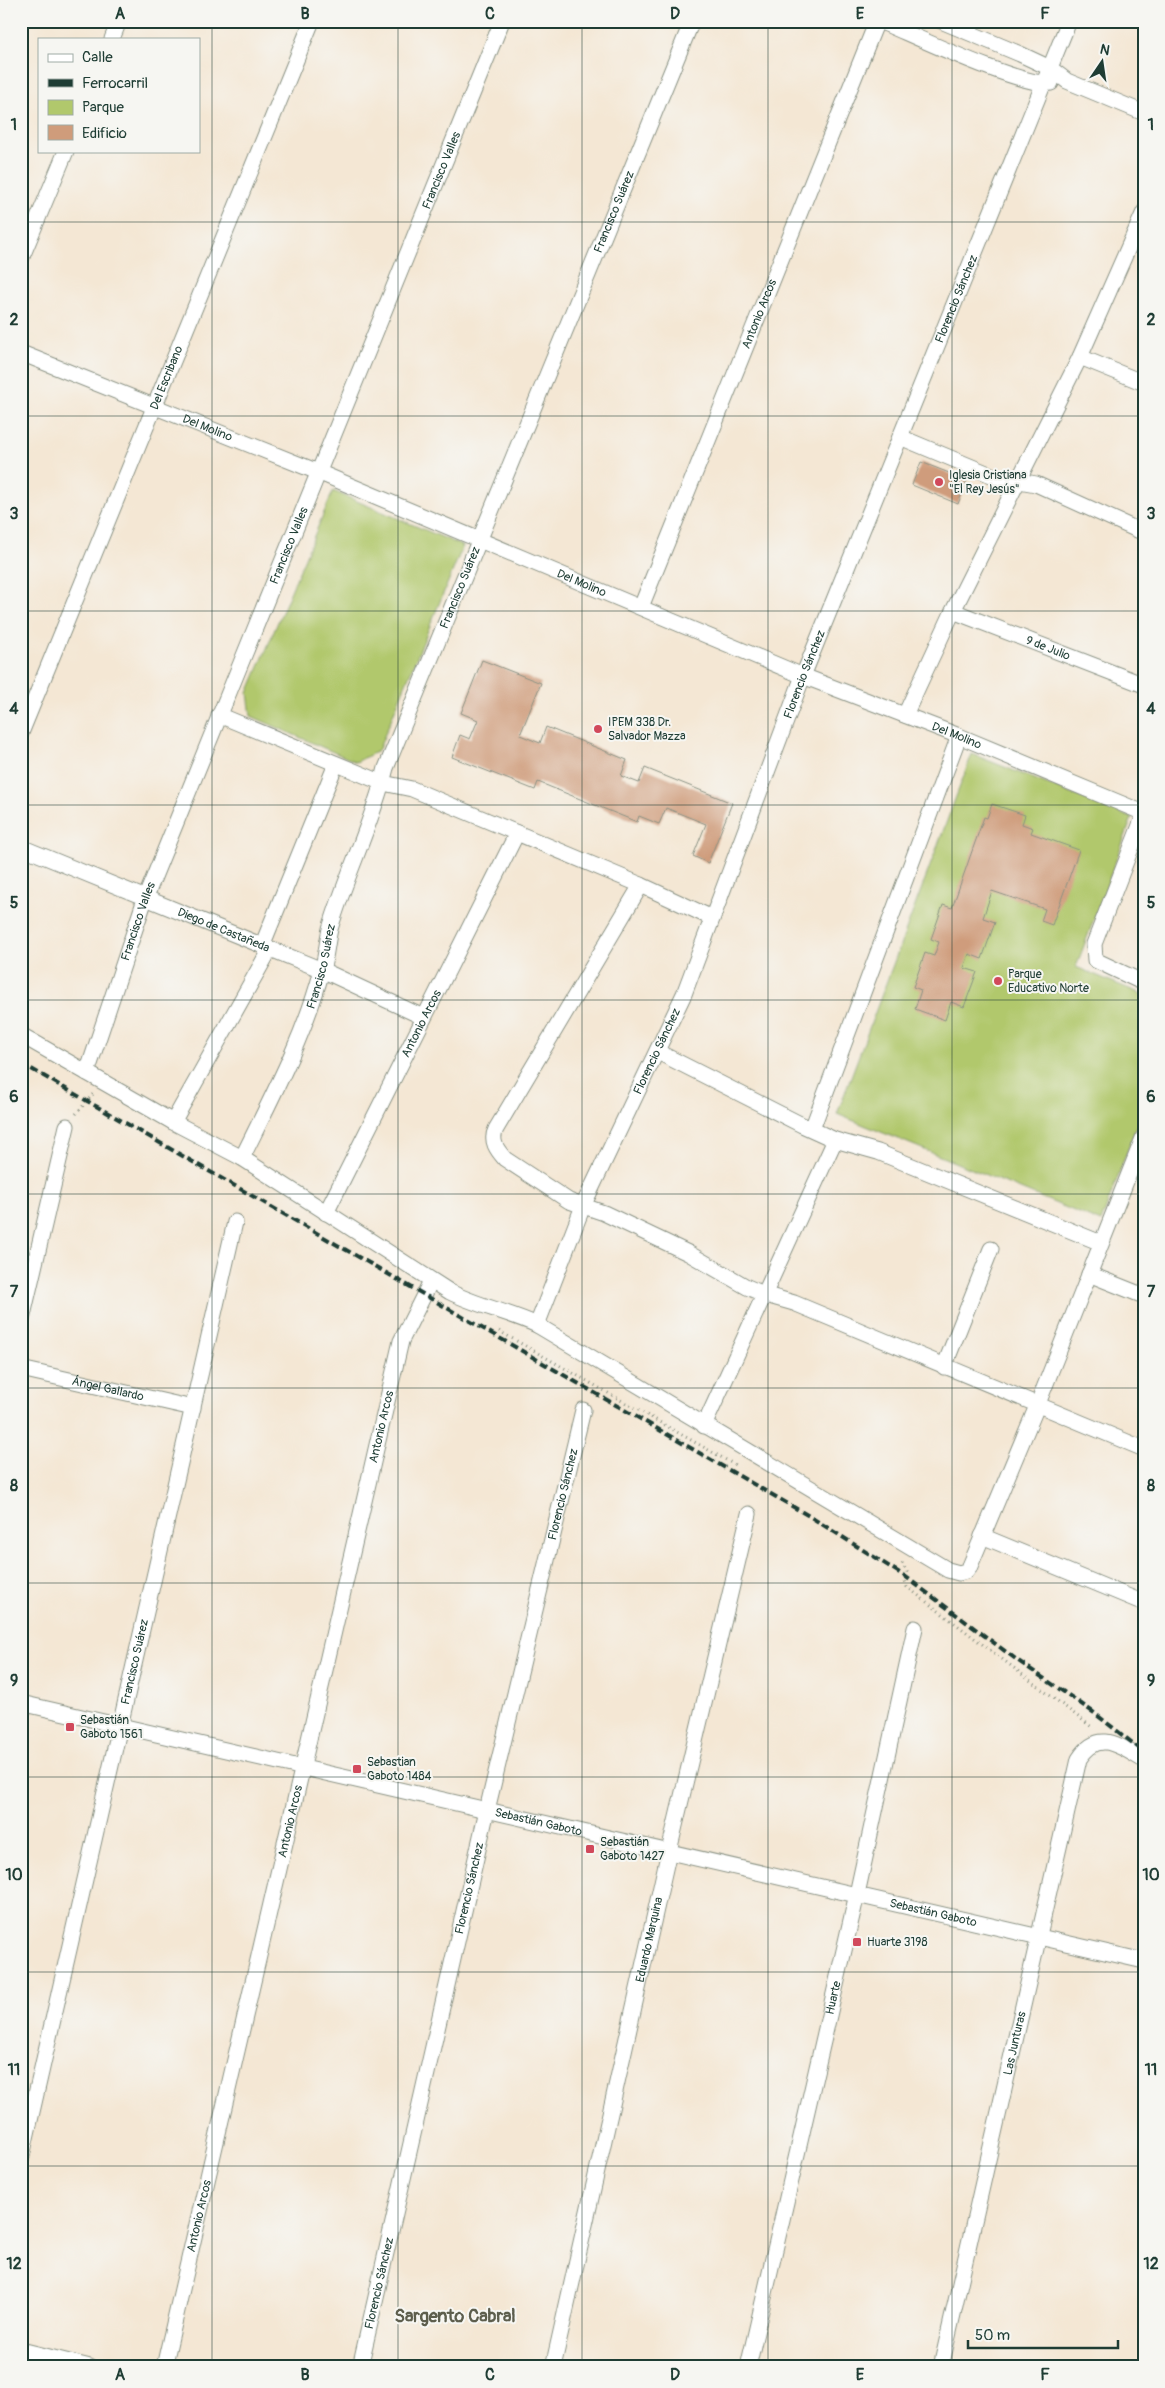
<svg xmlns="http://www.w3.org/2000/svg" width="1165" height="2388" font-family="Pangolin,sans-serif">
  <rect width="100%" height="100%" fill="#f6f6f2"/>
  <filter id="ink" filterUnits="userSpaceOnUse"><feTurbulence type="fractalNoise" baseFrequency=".02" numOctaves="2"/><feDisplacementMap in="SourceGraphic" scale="10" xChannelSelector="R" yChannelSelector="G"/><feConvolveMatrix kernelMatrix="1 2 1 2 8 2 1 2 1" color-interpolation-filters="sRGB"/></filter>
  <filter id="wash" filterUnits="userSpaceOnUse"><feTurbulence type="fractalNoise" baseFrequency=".0096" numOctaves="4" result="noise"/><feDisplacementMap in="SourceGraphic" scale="20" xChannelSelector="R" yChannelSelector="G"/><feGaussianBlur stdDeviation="1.12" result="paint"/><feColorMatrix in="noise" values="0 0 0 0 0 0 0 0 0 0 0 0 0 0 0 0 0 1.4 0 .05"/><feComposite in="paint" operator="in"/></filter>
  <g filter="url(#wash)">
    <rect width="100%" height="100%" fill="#f4e7d4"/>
    <path fill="#b1c86c" stroke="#688250" d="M 333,491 L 463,546 L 378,751 L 356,762 L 251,716 L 248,693 Z
      M 972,754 L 1132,818 L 1076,967 L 1144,995 L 1144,1106 L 1101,1222 L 837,1114 Z"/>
    <g id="blocks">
      <path fill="#cf9c7b" d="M 921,462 L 967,480 L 958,504 L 912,485 Z
        M 482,660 L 541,683 L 520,735 L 540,743 L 546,727 L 627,760 L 621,776 L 639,783 L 645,768 L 732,803 L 708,863 L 693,856 L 706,824 L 666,808 L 659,824 L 639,816 L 637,822 L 538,782 L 535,790 L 452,757 L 460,735 L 470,739 L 478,720 L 461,713 Z
        M 992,804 L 1025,815 L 1022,824 L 1033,828 L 1031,833 L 1079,850 L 1052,925 L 1041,921 L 1045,909 L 992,891 L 983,918 L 995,922 L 982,959 L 969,954 L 964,968 L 977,972 L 964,1007 L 951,1002 L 945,1020 L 915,1009 L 921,990 L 913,987 L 925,953 L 934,956 L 939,942 L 931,939 L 943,905 L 952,908 L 984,817 L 987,818 Z"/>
    </g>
  </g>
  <g filter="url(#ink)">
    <use href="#blocks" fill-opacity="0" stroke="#8a9284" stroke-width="1"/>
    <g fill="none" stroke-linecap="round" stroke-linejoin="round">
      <defs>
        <g id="street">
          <path d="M 879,21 C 913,35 1021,87 1051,83"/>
          <path d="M 941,21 L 1020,54 L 1050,68 L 1067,81 L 1144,113"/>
          <path d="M 112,39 L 119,21"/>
          <path d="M 21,259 L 66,151"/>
          <path id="s1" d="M 21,353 L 318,472 L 803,676 L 959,736 L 1144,813"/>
          <path d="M 1080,357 L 1144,383"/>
          <path d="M 900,437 L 996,477 L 1036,484 L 1144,533"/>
          <path id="s2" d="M 641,607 L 877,21"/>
          <path id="s3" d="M 953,611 L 1144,685"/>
          <path d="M 219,715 L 383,783 L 412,789 L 641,885 L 712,918"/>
          <path d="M 905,715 L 953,611 L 1080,357 L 1144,212"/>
          <path id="s4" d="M 21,733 L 312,21"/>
          <path d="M 1144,815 L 1094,944 L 1095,960 L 1144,983"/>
          <path id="s5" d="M 21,847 L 322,970 L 423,1017"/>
          <path d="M 641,885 L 496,1129 C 490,1141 497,1150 505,1159 L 569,1201 L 604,1213 L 688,1253 L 747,1287 L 766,1295 L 794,1303 L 1144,1449"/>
          <path d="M 262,946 L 336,764"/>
          <path d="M 21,1035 L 173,1122 L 242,1158 L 450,1292 C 478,1306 509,1312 537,1325 L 948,1570 L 959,1573 L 966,1571 L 970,1566 L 1037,1406 L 1144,1136"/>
          <path d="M 658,1052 L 802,1125 L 835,1140 L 878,1152 L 1101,1243"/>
          <path id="s6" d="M 87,1073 L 145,899 L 502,21"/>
          <path d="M 173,1122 L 270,949"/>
          <path d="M 812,1129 L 959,736"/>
          <path id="s7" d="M 242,1158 C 272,1097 305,1035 322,970 C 326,957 327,942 330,929 C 346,875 372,824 386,768 L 692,21"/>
          <path id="s8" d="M 326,1213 L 517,833"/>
          <path d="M 1089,1274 L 1144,1296"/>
          <path d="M 21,1324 L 67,1126"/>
          <path id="s9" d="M 537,1325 L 583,1206 L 684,994 L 803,676 L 1069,21"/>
          <path d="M 944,1367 L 991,1249"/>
          <path id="s10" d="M 21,1369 L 193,1408"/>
          <path d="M 704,1426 L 835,1140"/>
          <path d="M 982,1536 L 1144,1603"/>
          <path id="s11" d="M 21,1703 L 1144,1961"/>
          <path id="s12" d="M 21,2160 L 235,1222"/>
          <path d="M 21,2350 L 90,2367"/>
          <path id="s13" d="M 164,2367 L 401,1341 L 431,1281"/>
          <path id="s14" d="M 360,2367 L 487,1810 L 583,1410"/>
          <path id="s15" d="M 553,2367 L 669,1851 L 749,1514"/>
          <path id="s16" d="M 748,2367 L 857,1894 L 915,1628"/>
          <path id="s17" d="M 941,2367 L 1079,1759 C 1099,1728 1119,1746 1144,1760"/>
        </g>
      </defs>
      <use href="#street" stroke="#8a9284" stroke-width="17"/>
      <path stroke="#8a9284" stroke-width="3" stroke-dasharray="1 4" stroke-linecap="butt" d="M 76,1114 L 93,1094
        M 499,1331 L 735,1465
        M 902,1563 L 907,1572 L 905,1581 L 907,1587 L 1093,1728"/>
      <use href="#street" stroke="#fff" stroke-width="15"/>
      <path stroke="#1f3d34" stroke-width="4" stroke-dasharray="8 4" stroke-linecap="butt" d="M 21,1063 L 809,1516 L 906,1577 L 1017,1660 L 1093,1712 L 1144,1752"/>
    </g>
  </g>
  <path fill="none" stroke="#1f3d34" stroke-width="1" stroke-opacity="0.55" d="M 212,21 L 212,2367M 398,21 L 398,2367M 582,21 L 582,2367M 768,21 L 768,2367M 952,21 L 952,2367M 21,222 L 1144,222M 21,416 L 1144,416M 21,611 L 1144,611M 21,805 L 1144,805M 21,1000 L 1144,1000M 21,1194 L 1144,1194M 21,1388 L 1144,1388M 21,1583 L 1144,1583M 21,1777 L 1144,1777M 21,1972 L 1144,1972M 21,2166 L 1144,2166"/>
  <g fill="#d1495b" stroke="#f6f6f2" stroke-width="2">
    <circle cx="939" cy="482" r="5"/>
    <circle cx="598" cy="729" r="5"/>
    <circle cx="998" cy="981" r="5"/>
    <rect x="65" y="1722" width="10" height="10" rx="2.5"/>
    <rect x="352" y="1764" width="10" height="10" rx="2.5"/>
    <rect x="585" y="1844" width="10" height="10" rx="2.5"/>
    <rect x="852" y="1937" width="10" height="10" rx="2.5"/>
  </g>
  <g text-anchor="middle" stroke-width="4" stroke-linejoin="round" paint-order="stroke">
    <g font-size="12" fill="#1f3d34" stroke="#f6f6f2">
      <text dy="4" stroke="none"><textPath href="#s6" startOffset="970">Francisco Valles</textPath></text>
      <text dy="4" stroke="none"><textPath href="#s7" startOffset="1018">Francisco Suárez</textPath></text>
      <text dy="4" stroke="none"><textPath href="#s9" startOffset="1109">Florencio Sánchez</textPath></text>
      <text dy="4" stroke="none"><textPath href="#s2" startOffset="316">Antonio Arcos</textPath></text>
      <text dy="4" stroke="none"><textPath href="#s4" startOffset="384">Del Escribano</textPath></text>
      <text dy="4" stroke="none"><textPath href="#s1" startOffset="201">Del Molino</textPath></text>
      <text dy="4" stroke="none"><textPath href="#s6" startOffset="565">Francisco Valles</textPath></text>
      <text dy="4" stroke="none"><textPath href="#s1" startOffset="606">Del Molino</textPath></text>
      <text dy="4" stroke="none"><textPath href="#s7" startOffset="612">Francisco Suárez</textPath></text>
      <text dy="4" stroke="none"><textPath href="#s3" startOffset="102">9 de Julio</textPath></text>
      <text dy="4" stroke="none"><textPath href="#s9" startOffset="704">Florencio Sánchez</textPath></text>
      <text dy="4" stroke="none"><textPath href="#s1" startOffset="1011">Del Molino</textPath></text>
      <text dy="4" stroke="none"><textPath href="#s6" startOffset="160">Francisco Valles</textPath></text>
      <text dy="4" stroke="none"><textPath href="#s5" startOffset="219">Diego de Castañeda</textPath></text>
      <text dy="4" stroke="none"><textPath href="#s7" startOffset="208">Francisco Suárez</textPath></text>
      <text dy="4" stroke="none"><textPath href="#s8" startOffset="212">Antonio Arcos</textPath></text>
      <text dy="4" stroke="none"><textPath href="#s9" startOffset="299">Florencio Sánchez</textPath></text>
      <text dy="4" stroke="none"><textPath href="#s10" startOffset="89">Ángel Gallardo</textPath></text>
      <text dy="4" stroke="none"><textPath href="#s13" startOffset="965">Antonio Arcos</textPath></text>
      <text dy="4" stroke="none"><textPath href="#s14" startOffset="896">Florencio Sánchez</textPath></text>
      <text dy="4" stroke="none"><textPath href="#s12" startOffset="511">Francisco Suárez</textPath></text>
      <text dy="4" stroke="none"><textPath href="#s13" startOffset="560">Antonio Arcos</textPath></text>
      <text dy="4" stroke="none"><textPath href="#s11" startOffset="531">Sebastián Gaboto</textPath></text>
      <text dy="4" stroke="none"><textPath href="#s14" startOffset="491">Florencio Sánchez</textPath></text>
      <text dy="4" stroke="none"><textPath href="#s11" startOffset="936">Sebastián Gaboto</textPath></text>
      <text dy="4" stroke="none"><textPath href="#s15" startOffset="438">Eduardo Marquina</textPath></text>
      <text dy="4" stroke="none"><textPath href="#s16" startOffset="379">Huarte</textPath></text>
      <text dy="4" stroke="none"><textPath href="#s17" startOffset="332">Las Junturas</textPath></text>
      <text dy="4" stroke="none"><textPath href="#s13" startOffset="155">Antonio Arcos</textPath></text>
      <text dy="4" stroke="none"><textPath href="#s14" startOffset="86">Florencio Sánchez</textPath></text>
    </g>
    <g font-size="12" fill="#1f3d34" stroke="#f6f6f2" text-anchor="start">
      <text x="949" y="479">Iglesia Cristiana<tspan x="949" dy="14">"El Rey Jesús"</tspan></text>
      <text x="608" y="726">IPEM 338 Dr.<tspan x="608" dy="14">Salvador Mazza</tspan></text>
      <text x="1008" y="978">Parque<tspan x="1008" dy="14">Educativo Norte</tspan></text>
      <text x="80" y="1724">Sebastián<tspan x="80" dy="14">Gaboto 1561</tspan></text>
      <text x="367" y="1766">Sebastian<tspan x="367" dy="14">Gaboto 1484</tspan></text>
      <text x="600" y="1846">Sebastián<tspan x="600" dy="14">Gaboto 1427</tspan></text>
      <text x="867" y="1946">Huarte 3198</text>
    </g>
    <g font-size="18" font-weight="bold" fill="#5d5e4d" stroke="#f6f6f2">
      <text x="455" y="2322">Sargento Cabral</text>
    </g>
  </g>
  <rect width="1165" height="2388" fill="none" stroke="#f6f6f2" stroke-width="55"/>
  <rect x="38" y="38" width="162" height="115" fill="#f6f6f2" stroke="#a0aca6"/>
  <rect x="48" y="54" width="25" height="8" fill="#ffffff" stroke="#a0aca6"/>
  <text x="82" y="62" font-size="15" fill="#1f3d34">Calle</text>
  <rect x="48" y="79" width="25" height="8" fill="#1f3d34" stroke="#a0aca6"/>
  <text x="82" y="88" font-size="15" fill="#1f3d34">Ferrocarril</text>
  <rect x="48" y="100" width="25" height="15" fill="#b1c86c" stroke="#a0aca6"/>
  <text x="82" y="112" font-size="15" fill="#1f3d34">Parque</text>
  <rect x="48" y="125" width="25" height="15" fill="#cf9c7b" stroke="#a0aca6"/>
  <text x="82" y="138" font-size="15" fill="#1f3d34">Edificio</text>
  <g transform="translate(1102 62) rotate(13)" stroke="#f6f6f2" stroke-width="4" paint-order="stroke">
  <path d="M0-4L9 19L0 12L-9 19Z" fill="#1f3d34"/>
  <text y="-8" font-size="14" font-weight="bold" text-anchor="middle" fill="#1f3d34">N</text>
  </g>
  <path d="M968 2340v8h150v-8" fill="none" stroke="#1f3d34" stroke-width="2.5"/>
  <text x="975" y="2340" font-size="15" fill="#1f3d34" stroke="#f6f6f2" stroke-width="4" paint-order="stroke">50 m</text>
  <rect x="28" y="28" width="1110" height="2332" fill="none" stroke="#1f3d34" stroke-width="2"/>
  <g font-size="16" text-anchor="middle" font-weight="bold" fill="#1f3d34">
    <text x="120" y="19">A</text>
    <text x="305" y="19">B</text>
    <text x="490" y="19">C</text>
    <text x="675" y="19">D</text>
    <text x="860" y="19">E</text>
    <text x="1045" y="19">F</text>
    <text x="14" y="130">1</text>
    <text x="1151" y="130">1</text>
    <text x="14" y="325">2</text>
    <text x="1151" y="325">2</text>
    <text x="14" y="519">3</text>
    <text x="1151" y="519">3</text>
    <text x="14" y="714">4</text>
    <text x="1151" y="714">4</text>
    <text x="14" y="908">5</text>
    <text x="1151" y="908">5</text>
    <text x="14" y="1102">6</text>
    <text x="1151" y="1102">6</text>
    <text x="14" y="1297">7</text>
    <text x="1151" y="1297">7</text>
    <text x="14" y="1491">8</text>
    <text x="1151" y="1491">8</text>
    <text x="14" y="1686">9</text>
    <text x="1151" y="1686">9</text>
    <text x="14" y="1880">10</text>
    <text x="1151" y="1880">10</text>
    <text x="14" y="2075">11</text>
    <text x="1151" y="2075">11</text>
    <text x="14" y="2269">12</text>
    <text x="1151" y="2269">12</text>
    <text x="120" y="2380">A</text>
    <text x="305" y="2380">B</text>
    <text x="490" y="2380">C</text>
    <text x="675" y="2380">D</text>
    <text x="860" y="2380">E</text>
    <text x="1045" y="2380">F</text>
  </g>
</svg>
